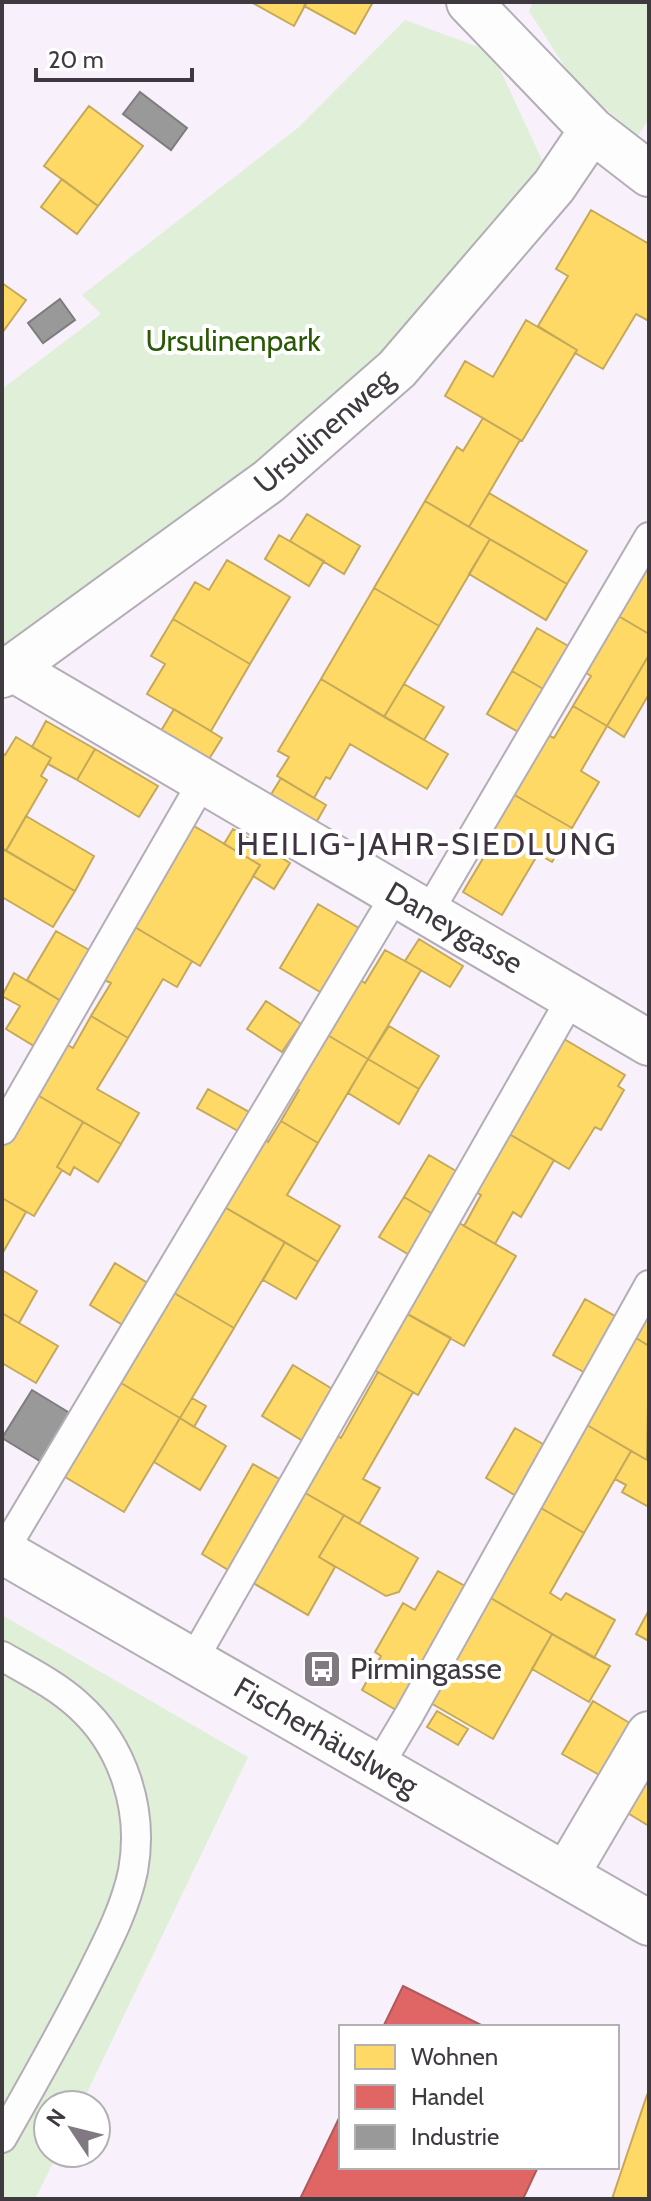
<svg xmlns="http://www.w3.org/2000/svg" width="651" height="2201" font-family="Cabin,sans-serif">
  <rect width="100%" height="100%" fill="#f8f0fb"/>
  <path fill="#e0f0d8" d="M 533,2 L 649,2 L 649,119 L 638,136 L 576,84 L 529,11 Z
    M 405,20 L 492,52 L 554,186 L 397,369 L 2,675 L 2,389 L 101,314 L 82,295 L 299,127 Z
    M 2,1615 L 248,1757 L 81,2105 L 48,2105 L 48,2153 L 58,2153 L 35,2199 L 2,2199 Z"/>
  <path fill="#ffd966" stroke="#c5a95b" stroke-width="2" d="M 251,2 L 307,2 L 294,26 Z
    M 307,2 L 373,2 L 355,34 L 304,6 Z
    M 89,106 L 143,146 L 98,206 L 44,166 Z
    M 62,179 L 98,206 L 77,234 L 41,207 Z
    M 591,210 L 649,244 L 649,321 L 636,314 L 603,369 L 575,353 L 577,350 L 538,326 L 568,276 L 556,269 Z
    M 2,283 L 26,300 L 2,333 Z
    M 526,320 L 577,350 L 522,441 L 445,396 L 465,361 L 493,377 Z
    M 483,418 L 520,440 L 469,527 L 425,501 L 457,447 L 463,451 Z
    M 489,493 L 587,551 L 567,584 L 469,527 Z
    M 425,501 L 490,539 L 439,626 L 374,588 Z
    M 307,514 L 360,546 L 344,574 L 290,541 Z
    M 279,535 L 324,561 L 309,586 L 265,559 Z
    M 490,539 L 567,584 L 546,620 L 469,574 Z
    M 649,558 L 649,634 L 615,614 Z
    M 227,560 L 290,597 L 250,664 L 173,619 L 195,582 L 209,590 Z
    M 374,588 L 439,626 L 384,717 L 321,679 Z
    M 615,614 L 649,634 L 649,655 L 607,726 L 573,706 L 591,676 L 582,670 Z
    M 173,619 L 250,664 L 211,731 L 147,694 L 165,664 L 151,656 Z
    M 537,628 L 570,647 L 545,690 L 512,671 Z
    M 649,655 L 649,694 L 624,737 L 607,726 Z
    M 512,671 L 545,690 L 520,733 L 487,714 Z
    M 321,679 L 448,754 L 427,789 L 350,744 L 330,779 L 326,777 L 314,798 L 277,776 L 289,757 L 278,751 Z
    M 404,684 L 444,707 L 424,740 L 384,717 Z
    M 573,706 L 607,726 L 581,771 L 599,782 L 572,828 L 511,793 L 546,734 L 554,738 Z
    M 174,709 L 222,738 L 206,764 L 158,736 Z
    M 46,721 L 95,749 L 77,780 L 48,764 L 51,758 L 32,747 Z
    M 16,737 L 51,758 L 41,776 L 47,780 L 6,851 L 2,848 L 2,753 L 5,755 Z
    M 95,749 L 158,786 L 139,817 L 77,780 Z
    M 281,778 L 326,805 L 313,828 L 267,801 Z
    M 511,793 L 572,828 L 552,862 L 538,854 L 502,915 L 463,892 L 485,855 L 478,851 Z
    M 26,816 L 94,856 L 75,891 L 6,851 Z
    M 189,823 L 260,865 L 200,966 L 130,924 Z
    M 233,829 L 290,863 L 274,889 L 253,876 L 260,865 L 224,844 Z
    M 2,848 L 75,891 L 53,927 L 2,897 Z
    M 318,904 L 364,931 L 325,995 L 280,968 Z
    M 133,926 L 192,961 L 177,987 L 163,979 L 128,1038 L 91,1016 L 111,983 L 102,979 Z
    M 56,931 L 91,951 L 61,1001 L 27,980 Z
    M 419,939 L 463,966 L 450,987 L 405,961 Z
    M 385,950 L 421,970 L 368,1059 L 324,1033 L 357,978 L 365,983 Z
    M 14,973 L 61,1001 L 34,1046 L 6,1029 L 20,1006 L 2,996 Z
    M 266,1001 L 301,1024 L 282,1052 L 247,1029 Z
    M 91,1016 L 128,1038 L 97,1089 L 139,1113 L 121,1144 L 34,1093 L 64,1043 L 73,1048 Z
    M 389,1026 L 439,1056 L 419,1089 L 368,1059 Z
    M 324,1033 L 368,1059 L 318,1143 L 281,1121 L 299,1090 L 292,1086 Z
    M 559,1036 L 625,1075 L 618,1086 L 624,1090 L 601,1130 L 595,1127 L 569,1169 L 504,1131 Z
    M 368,1059 L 419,1089 L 399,1124 L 348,1093 Z
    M 208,1089 L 249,1112 L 238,1131 L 197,1108 Z
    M 34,1093 L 83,1122 L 57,1167 L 62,1170 L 34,1216 L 2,1198 L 2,1148 Z
    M 281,1121 L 318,1143 L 287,1195 L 340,1226 L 318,1262 L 221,1205 L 261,1137 L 268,1142 Z
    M 83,1122 L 121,1144 L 98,1182 L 74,1167 L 70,1175 L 57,1167 Z
    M 504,1131 L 554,1160 L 521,1217 L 513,1212 L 495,1244 L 464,1226 L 481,1195 L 471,1189 Z
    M 429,1155 L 461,1174 L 436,1216 L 404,1197 Z
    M 404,1197 L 436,1216 L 411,1256 L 379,1237 Z
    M 2,1198 L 26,1212 L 2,1254 Z
    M 221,1205 L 285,1242 L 234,1328 L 169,1290 Z
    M 454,1220 L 516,1256 L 464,1346 L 402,1311 Z
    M 285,1242 L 318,1262 L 296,1299 L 263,1280 Z
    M 115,1263 L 151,1285 L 126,1327 L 90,1305 Z
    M 2,1270 L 37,1291 L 19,1323 L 2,1313 Z
    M 169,1290 L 234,1328 L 180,1418 L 116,1380 Z
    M 585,1299 L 620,1319 L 589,1375 L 553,1355 Z
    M 402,1311 L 451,1338 L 418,1395 L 369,1367 Z
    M 2,1313 L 58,1346 L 36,1383 L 2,1363 Z
    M 649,1315 L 649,1346 L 636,1338 Z
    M 636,1338 L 649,1346 L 647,1460 L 587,1425 Z
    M 293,1365 L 334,1390 L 303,1441 L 262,1416 Z
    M 378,1372 L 413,1392 L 363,1479 L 380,1488 L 359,1524 L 300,1490 L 332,1433 L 341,1438 Z
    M 116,1380 L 180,1418 L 124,1512 L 60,1474 Z
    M 192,1398 L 206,1406 L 194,1427 L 180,1418 Z
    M 180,1418 L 226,1446 L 200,1490 L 154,1462 Z
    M 587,1425 L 631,1451 L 584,1533 L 541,1508 Z
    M 515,1428 L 550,1448 L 521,1499 L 486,1478 Z
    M 631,1451 L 649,1461 L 649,1507 L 622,1492 L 626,1485 L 615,1479 Z
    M 253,1464 L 283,1481 L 230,1571 L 202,1554 Z
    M 300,1490 L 344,1515 L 319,1557 L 335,1567 L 308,1615 L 248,1580 Z
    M 541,1508 L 584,1533 L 550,1593 L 561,1600 L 566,1593 L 615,1620 L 594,1658 L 489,1597 Z
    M 344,1515 L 418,1558 L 399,1592 L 386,1596 L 319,1557 Z
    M 438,1571 L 472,1590 L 401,1713 L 362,1690 L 381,1656 L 375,1652 L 403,1603 L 415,1610 Z
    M 489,1597 L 552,1634 L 493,1739 L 429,1702 Z
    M 649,1610 L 649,1641 L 636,1634 Z
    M 552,1634 L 610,1666 L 589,1702 L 532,1669 Z
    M 593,1701 L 633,1725 L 603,1777 L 562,1754 Z
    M 437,1711 L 468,1729 L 458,1745 L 427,1727 Z
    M 649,1761 L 649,1826 L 621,1809 Z
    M 647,2095 L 649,2096 L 649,2199 L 612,2199 Z"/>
  <path fill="#e06666" stroke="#b0585b" stroke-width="2" d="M 403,1986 L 485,2027 L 383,2027 Z
    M 341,2114 L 341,2167 L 538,2167 L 523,2199 L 300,2199 Z"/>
  <path fill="#999" stroke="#7e7c7e" stroke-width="2" d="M 140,92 L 187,128 L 171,150 L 123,114 Z
    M 60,299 L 75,320 L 43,343 L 28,323 Z
    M 32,1390 L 73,1415 L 43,1463 L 2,1438 Z"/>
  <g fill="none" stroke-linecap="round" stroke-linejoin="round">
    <defs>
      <path id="service" d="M 428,913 L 649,537
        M 2,1130 L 203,781
        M 3,1552 L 396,894
        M 2,1656 C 28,1671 56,1685 78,1705 C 124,1746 144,1811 133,1871 C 126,1905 110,1937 95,1967 C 66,2026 34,2082 2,2138
        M 192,1662 L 572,997
        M 378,1767 L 409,1715 L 649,1285"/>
      <path id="minor" d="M 469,2 L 592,130 L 649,174
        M 11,668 L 649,1043
        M 2,675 L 269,481 L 397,369 L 554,186 L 592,130
        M 566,1875 L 649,1734"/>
      <path id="tertiary" d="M 2,1551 L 649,1923"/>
    </defs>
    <use href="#service" stroke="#b3adb5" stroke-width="32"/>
    <use href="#minor" stroke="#b3adb5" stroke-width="48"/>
    <use href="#tertiary" stroke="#b3adb5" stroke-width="48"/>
    <use href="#service" stroke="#fefdfe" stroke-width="28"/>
    <use href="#minor" stroke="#fefdfe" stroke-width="44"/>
    <use href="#tertiary" stroke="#fefdfe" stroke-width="44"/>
  </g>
  <defs>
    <symbol id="bus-square" viewBox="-11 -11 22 22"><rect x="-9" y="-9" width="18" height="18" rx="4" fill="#807981" stroke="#fff"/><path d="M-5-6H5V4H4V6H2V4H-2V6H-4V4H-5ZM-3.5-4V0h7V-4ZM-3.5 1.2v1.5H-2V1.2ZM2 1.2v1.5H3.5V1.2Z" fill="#fff"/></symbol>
  </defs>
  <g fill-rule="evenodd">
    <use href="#bus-square" x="300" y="1647" width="44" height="44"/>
  </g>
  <g text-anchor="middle" stroke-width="8" stroke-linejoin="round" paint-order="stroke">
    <g font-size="30" fill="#295904" stroke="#fff">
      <text x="233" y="351">Ursulinenpark</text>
    </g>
    <g font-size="30" fill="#3f3940" stroke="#fff">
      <text transform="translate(324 431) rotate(-41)" y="10">Ursulinenweg</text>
      <text transform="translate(454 928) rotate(30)" y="10">Daneygasse</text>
      <text transform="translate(326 1737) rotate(30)" y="10">Fischerhäuslweg</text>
    </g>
    <g font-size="30" fill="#3f3940" stroke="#fff" text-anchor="start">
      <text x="350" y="1679">Pirmingasse</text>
    </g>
    <g font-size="32" letter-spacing="2" fill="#3f3341" stroke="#fff">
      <text x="427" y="855">HEILIG-JAHR-SIEDLUNG</text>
    </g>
  </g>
  <rect width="651" height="2201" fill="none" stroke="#3f3940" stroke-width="8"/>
  <rect x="339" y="2025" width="280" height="144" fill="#ffffff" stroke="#b2b0b3" stroke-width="2"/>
  <rect x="355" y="2045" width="40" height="24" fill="#ffd966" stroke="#b2b0b3" stroke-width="2"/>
  <text x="411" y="2065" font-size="24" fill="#3f3940">Wohnen</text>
  <rect x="355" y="2085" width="40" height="24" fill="#e06666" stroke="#b2b0b3" stroke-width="2"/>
  <text x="411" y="2105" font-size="24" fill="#3f3940">Handel</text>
  <rect x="355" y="2125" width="40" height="24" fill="#999999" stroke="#b2b0b3" stroke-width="2"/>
  <text x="411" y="2145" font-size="24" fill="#3f3940">Industrie</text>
  <g transform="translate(72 2129) rotate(305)"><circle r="38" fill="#ffffff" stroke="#b2b0b3" stroke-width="2"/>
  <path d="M0-6L14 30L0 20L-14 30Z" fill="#807981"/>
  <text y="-12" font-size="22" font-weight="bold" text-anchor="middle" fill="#3f3940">N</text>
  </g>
  <path d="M36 68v12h156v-12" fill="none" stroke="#3f3940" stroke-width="4"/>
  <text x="48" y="68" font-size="24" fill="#3f3940" stroke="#ffffff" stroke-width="6" paint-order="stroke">20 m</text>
</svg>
